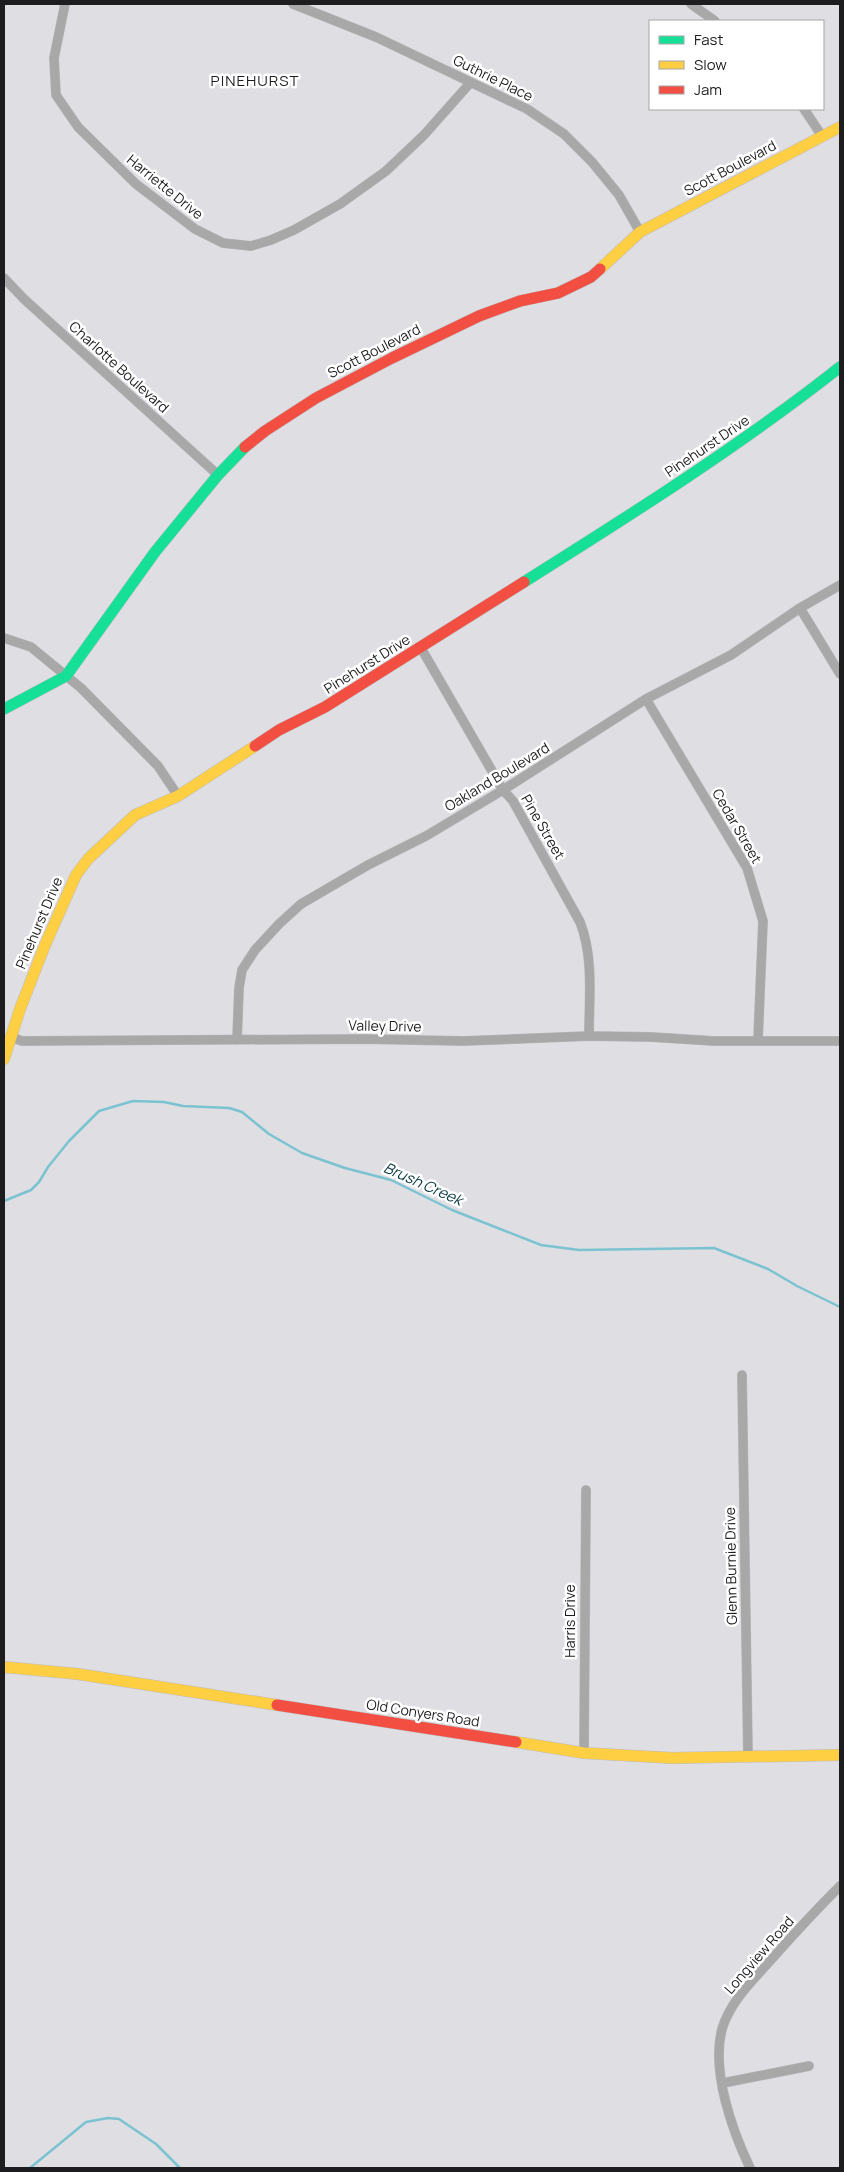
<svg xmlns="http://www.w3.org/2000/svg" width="844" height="2172" font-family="Manrope,sans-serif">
  <rect width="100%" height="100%" fill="#dedee3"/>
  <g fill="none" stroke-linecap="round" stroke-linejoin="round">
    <path stroke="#7cc3d1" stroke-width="2.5" d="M 4,1201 L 31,1190 L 39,1182 L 48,1167 L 69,1141 L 99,1111 L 133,1101 L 164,1102 L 183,1106 L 229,1108 L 242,1112 L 269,1134 L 302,1153 L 345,1168 L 391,1180 L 452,1210 L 541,1245 L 579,1250 L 714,1248 L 768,1269 L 797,1286 L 840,1307
      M 30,2168 L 86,2122 L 108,2118 L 119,2119 L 156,2144 L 180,2168"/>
    <defs>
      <path id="street" d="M 65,4 L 54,58 L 56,95 L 78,127 L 136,184 L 195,229 L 223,243 L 251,246 L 271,240 L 294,230 L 340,204 L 386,171 L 424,135 L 471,82
        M 293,4 L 376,37 L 527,109 L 564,134 L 592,162 L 619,195 L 640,232
        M 691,4 L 715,21
        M 804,109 L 822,136
        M 4,278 L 24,299 L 218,475
        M 800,608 L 840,674
        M 4,638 L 31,647 L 81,688 L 158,766 L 178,796
        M 421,648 L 503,790 L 513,801 L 580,922 C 594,957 589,1000 589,1036
        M 646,699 L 747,868 L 763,921 L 758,1040
        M 11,1037 L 22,1041 L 362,1039 L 463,1041 L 589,1036 L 651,1037 L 714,1041 L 840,1041
        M 237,1040 L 239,988 L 242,970 L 255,950 L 279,924 L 301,904 L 368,865 L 426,836 L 503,790 L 646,699 L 731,655 L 800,608 L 840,585
        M 742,1375 L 748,1757
        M 584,1753 L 586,1490
        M 723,2083 L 809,2066
        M 750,2168 C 732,2130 711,2071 722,2029 C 730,2002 752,1981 770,1961 C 793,1935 816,1910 840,1886"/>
      <path id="fast" d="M 524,582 C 632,514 740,446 840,367
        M 4,709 L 66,676 L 155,552 L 218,475 L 245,447"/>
      <path id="slow" d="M 600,269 L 640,232 L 840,127
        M 4,1059 L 20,1009 L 45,945 L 76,875 L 88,859 L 135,815 L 178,796 L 255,746
        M 4,1667 L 78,1674 L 277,1705
        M 516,1742 L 584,1753 L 672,1758 L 840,1755"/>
      <path id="jam" d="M 245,447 L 265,431 L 316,398 L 392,358 L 479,316 L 520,301 L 558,293 L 591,277 L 600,269
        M 255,746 L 279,730 L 325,707 L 524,582
        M 277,1705 L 516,1742"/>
    </defs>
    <use href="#street" stroke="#bcbcbf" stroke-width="10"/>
    <use href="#fast" stroke="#bcbcbf" stroke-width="12"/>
    <use href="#slow" stroke="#bcbcbf" stroke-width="12"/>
    <use href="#jam" stroke="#bcbcbf" stroke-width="12"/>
    <use href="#street" stroke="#a8a8a8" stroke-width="9"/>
    <use href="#fast" stroke="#16e098" stroke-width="11"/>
    <use href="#slow" stroke="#ffcf43" stroke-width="11"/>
    <use href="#jam" stroke="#f24e42" stroke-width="11"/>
  </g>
  <g text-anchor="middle" stroke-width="5" stroke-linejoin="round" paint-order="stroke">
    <g font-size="14" fill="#1d1d1f" stroke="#fff">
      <text transform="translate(493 78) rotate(26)" y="5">Guthrie Place</text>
      <text transform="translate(730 168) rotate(-28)" y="5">Scott Boulevard</text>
      <text transform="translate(165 187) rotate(39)" y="5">Harriette Drive</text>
      <text transform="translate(374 351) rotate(-27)" y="5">Scott Boulevard</text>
      <text transform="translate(119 367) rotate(42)" y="5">Charlotte Boulevard</text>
      <text transform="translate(707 446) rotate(-34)" y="5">Pinehurst Drive</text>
      <text transform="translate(367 664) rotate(-32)" y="5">Pinehurst Drive</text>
      <text transform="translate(497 777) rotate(-31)" y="5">Oakland Boulevard</text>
      <text transform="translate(737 826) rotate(60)" y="5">Cedar Street</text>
      <text transform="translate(543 827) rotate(60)" y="5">Pine Street</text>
      <text transform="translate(39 923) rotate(-67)" y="5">Pinehurst Drive</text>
      <text transform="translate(385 1026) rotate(1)" y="5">Valley Drive</text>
      <text transform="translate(731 1566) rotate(-91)" y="5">Glenn Burnie Drive</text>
      <text transform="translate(570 1621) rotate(-90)" y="5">Harris Drive</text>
      <text transform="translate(423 1713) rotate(9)" y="5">Old Conyers Road</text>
      <text transform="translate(759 1955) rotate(-49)" y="5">Longview Road</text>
    </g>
    <g font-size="15" letter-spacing="1" fill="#1d1d1f" stroke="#fff">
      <text x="255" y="86">PINEHURST</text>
    </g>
    <g font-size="15" font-style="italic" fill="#083941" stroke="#fff">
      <text transform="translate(423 1184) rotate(24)" y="5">Brush Creek</text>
    </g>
  </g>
  <rect width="844" height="2172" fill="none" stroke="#1d1d1f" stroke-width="10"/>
  <rect x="649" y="20" width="175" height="90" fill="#ffffff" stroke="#a5a5a5"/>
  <rect x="659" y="36" width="25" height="8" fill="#16e098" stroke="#a5a5a5"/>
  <text x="694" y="45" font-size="15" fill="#1d1d1f">Fast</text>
  <rect x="659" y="61" width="25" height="8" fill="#ffcf43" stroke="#a5a5a5"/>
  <text x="694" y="70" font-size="15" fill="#1d1d1f">Slow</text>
  <rect x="659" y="86" width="25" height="8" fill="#f24e42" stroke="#a5a5a5"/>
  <text x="694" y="95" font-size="15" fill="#1d1d1f">Jam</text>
</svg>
